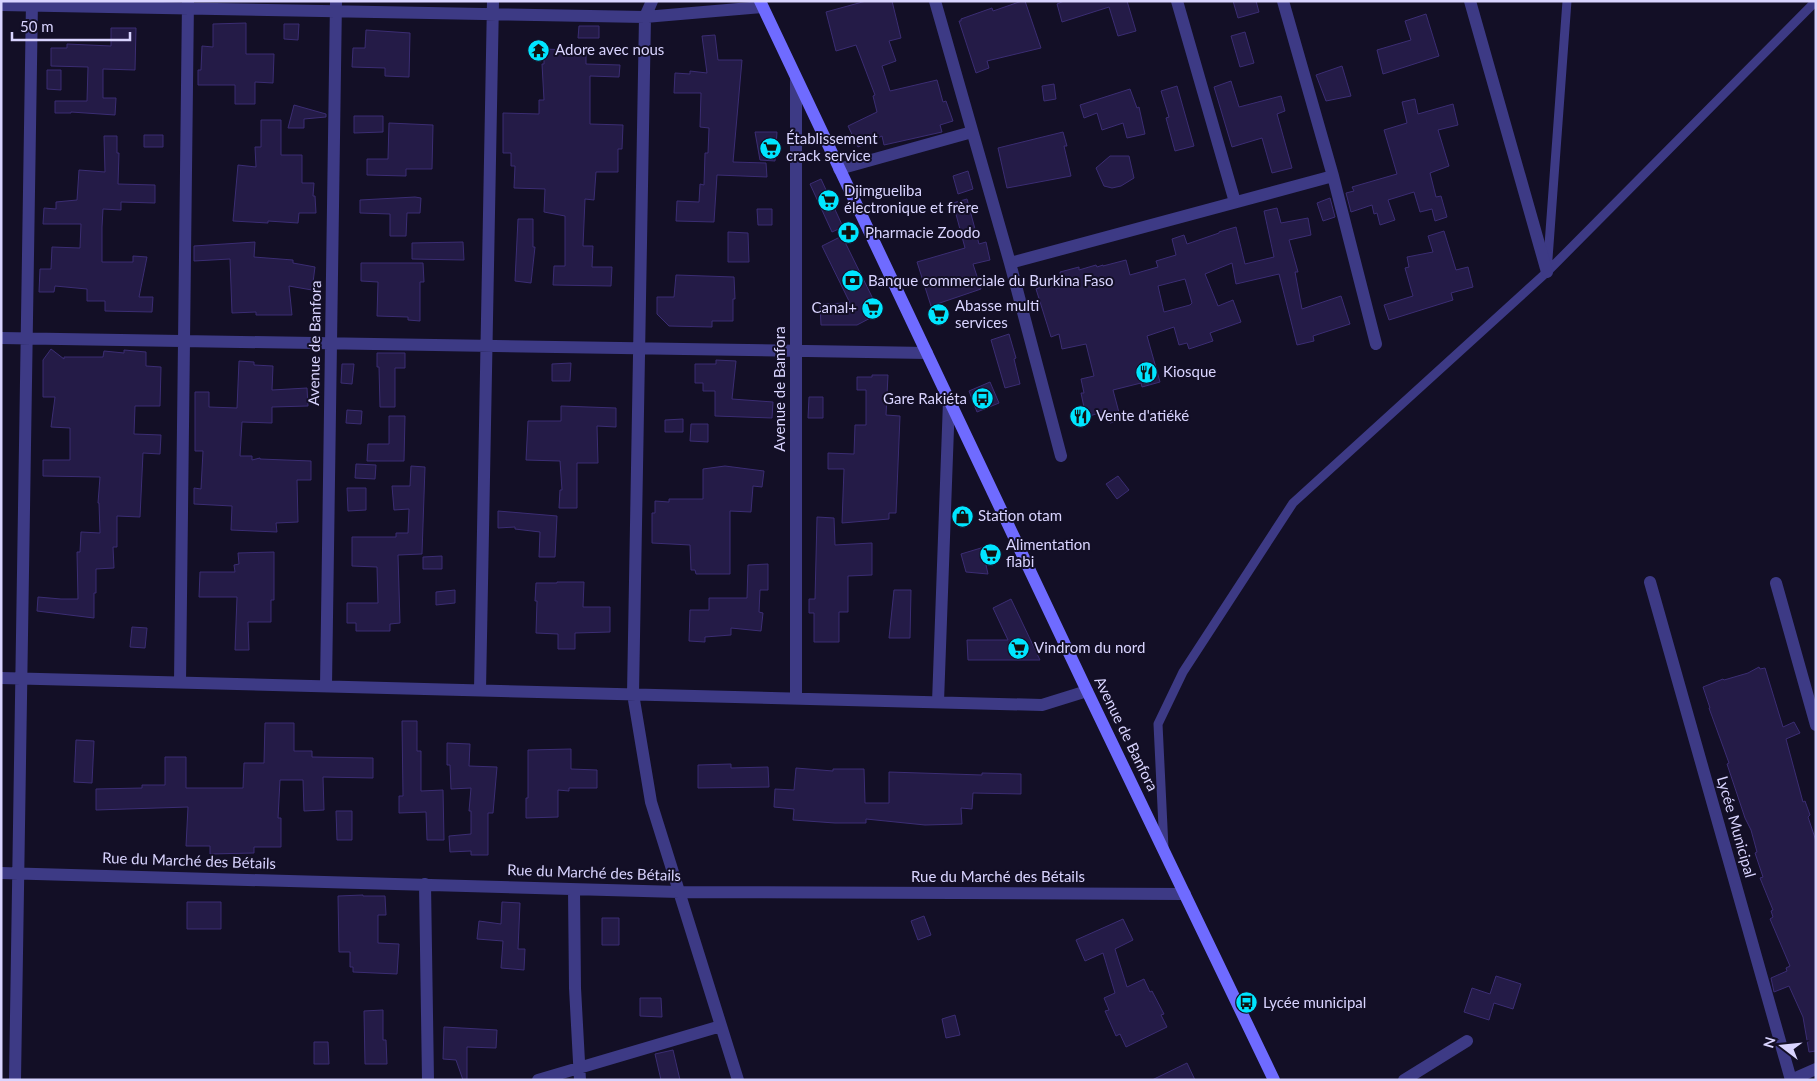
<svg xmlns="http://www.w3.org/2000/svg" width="1817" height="1081" font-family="Lato,sans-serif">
  <rect width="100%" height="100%" fill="#130f26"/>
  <path fill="#241b47" stroke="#3b2d73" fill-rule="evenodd" d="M 866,1 L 892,1 L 901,38 L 889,41 L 896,61 L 882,66 L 890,91 L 937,80 L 943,102 L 946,101 L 953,121 L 940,125 L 942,132 L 884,145 L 882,136 L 858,147 L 848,126 L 877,112 L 873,96 L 875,95 L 856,45 L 836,51 L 826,12 Z
    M 1022,1 L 1025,1 L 1041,48 L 987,61 L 989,68 L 976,73 L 959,21 L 961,21 L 961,19 L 992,8 L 993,11 Z
    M 1064,1 L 1127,1 L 1136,31 L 1118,36 L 1109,7 L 1062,22 L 1057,4 Z
    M 1233,1 L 1256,1 L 1259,12 L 1238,18 Z
    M 1426,14 L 1439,56 L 1383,74 L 1377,50 L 1411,40 L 1405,21 Z
    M 246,23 L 246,54 L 274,54 L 273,83 L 255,82 L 255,104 L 235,104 L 235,85 L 198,85 L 198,70 L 201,70 L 202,46 L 213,47 L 213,24 Z
    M 284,24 L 299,24 L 298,40 L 284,39 Z
    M 579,26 L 599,26 L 599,38 L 578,38 Z
    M 111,28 L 136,28 L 135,70 L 103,69 L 103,98 L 116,98 L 115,115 L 71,112 L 71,113 L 55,113 L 55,101 L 87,101 L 88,67 L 51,66 L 51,48 L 67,48 L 67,44 L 111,46 Z
    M 366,30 L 410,33 L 409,77 L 385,76 L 385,68 L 352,67 L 353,48 L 365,48 Z
    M 1245,32 L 1254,63 L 1240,67 L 1231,36 Z
    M 715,35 L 718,60 L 742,60 L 733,162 L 766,163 L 767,177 L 717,175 L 714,222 L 676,221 L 677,201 L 699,202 L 700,184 L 704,185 L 705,153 L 708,153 L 709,128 L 700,127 L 701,93 L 674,93 L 675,73 L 690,74 L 690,71 L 707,73 L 702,36 Z
    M 570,48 L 586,49 L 586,64 L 620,65 L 619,77 L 590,76 L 590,124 L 623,125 L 622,149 L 618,149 L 618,172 L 596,172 L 594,200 L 585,199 L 583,246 L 593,246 L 592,267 L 612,267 L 611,286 L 553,285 L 554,266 L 565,266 L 565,216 L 544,212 L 545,189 L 514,188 L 515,166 L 511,166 L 511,153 L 503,153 L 503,113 L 539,114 L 539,100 L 544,100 L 542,64 L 544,64 L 544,49 L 570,50 Z
    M 1342,66 L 1351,96 L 1326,101 L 1316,75 Z
    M 47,70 L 61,70 L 61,90 L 47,89 Z
    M 1231,81 L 1239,107 L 1281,96 L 1285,111 L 1277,114 L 1292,168 L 1272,173 L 1262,138 L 1232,147 L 1214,87 Z
    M 1054,84 L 1056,99 L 1044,101 L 1042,86 Z
    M 1177,86 L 1194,146 L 1175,151 L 1166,118 L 1169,117 L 1161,91 Z
    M 1130,89 L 1137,108 L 1139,107 L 1145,134 L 1127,138 L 1123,123 L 1102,130 L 1097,113 L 1084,118 L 1080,105 Z
    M 1415,99 L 1418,114 L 1453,104 L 1458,125 L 1438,130 L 1449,166 L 1430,173 L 1436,197 L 1441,196 L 1447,217 L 1435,221 L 1432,209 L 1420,212 L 1414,192 L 1388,200 L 1395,220 L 1380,225 L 1377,213 L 1374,214 L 1372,205 L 1351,212 L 1346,193 L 1354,191 L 1352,187 L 1397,174 L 1384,130 L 1407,123 L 1402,102 Z
    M 294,105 L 326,114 L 326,117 L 304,119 L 304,128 L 288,128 Z
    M 354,116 L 383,116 L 383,132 L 354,133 Z
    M 261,120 L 281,120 L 281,155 L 302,155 L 302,183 L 314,183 L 313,196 L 315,196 L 316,213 L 299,213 L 298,223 L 268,221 L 268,223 L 233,221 L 238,165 L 256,167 L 255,147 L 261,147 Z
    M 389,123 L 433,125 L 432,169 L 406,169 L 406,176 L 367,175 L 367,159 L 388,159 Z
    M 755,132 L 777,132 L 775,161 L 760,160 Z
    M 1063,132 L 1067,146 L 1064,146 L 1071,176 L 1007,188 L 998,148 Z
    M 144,135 L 163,135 L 163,147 L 144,147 Z
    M 104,136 L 117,136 L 117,153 L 119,153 L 118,184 L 155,185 L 155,203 L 121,202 L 121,210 L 103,209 L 102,227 L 102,262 L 133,262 L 133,256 L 147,257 L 139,297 L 153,297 L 152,312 L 105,311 L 105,301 L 87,301 L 87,289 L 55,286 L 54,292 L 39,292 L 40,269 L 51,269 L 52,247 L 80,248 L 81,224 L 43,224 L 44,208 L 56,209 L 56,202 L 77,200 L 79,170 L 105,172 Z
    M 1110,156 L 1129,156 L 1134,178 L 1121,186 L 1112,188 L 1104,186 L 1096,168 Z
    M 968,171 L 973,189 L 958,194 L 953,176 Z
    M 821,179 L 843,227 L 832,232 L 810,184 Z
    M 415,197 L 421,198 L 420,213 L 407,213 L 406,236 L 390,236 L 390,214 L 360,213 L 360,200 Z
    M 1330,198 L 1335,217 L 1323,221 L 1317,203 Z
    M 967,199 L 979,244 L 986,242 L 990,260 L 973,264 L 981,289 L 931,306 L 917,262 L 965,248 L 953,203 Z
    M 1277,208 L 1281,223 L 1308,218 L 1311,235 L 1289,240 L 1298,272 L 1295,272 L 1302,309 L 1341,296 L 1350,324 L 1313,336 L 1314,341 L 1297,345 L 1279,274 L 1236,284 L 1232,263 L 1205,274 L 1218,306 L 1233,300 L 1241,322 L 1210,333 L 1213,341 L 1189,349 L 1187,343 L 1179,345 L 1174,327 L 1147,336 L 1160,382 L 1142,387 L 1141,383 L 1113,390 L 1121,420 L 1110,423 L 1106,411 L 1086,417 L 1081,393 L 1084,393 L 1081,379 L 1094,376 L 1086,344 L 1062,349 L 1059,334 L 1051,337 L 1036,289 L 1061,279 L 1060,272 L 1079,267 L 1079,270 L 1096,265 L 1097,267 L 1103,265 L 1103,266 L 1126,260 L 1130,275 L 1158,267 L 1156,261 L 1176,255 L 1172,239 L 1184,235 L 1187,244 L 1219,233 L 1219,232 L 1236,227 L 1245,264 L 1274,257 L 1264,211 ZM 1185,279 L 1192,303 L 1190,305 L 1164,312 L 1158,286 Z
    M 757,209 L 772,209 L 772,225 L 758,225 Z
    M 518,219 L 533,219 L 533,247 L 535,247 L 531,283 L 515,281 Z
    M 1444,231 L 1456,270 L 1468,267 L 1473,287 L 1451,293 L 1453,300 L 1389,320 L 1384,305 L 1413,296 L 1405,268 L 1409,267 L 1407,257 L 1433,252 L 1428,236 Z
    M 728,232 L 748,233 L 749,262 L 728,262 Z
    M 842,236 L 880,313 L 857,325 L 821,325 L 820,304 L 850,303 L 822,246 Z
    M 255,242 L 254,257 L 293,260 L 293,263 L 315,267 L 312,290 L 289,286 L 292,315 L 256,315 L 256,312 L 232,313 L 230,259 L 194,261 L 194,246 Z
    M 463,242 L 464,260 L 412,259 L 412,243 Z
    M 361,263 L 423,263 L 424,282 L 420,282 L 420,321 L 408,320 L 408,317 L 377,316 L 378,282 L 361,281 Z
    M 676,275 L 734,277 L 735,299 L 733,299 L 733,321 L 712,321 L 712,327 L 669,326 L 657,314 L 657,297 L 674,297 Z
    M 1009,334 L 1016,358 L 1014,359 L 1020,384 L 1005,388 L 991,340 Z
    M 51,349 L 64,359 L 64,357 L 103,357 L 104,351 L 124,353 L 124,350 L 146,352 L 146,366 L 161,367 L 160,406 L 135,406 L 134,434 L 161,435 L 160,454 L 143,453 L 140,517 L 117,516 L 117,547 L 113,547 L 114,568 L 96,569 L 96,593 L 94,593 L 94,618 L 37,611 L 38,597 L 61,599 L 78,599 L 77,552 L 80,552 L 81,532 L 100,533 L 99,503 L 98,503 L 100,477 L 43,476 L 43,460 L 70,460 L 70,428 L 51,427 L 55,397 L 43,397 L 43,360 Z
    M 377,353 L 405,353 L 405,368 L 395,368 L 395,407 L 380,407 L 379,367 L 377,367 Z
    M 716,360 L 736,361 L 732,399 L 773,402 L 772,418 L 715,416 L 715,391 L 703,391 L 703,383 L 695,383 L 695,364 L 716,364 Z
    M 239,361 L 254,362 L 254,365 L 273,366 L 272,390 L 307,388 L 308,406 L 272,407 L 272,423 L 242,422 L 240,456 L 252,456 L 252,460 L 260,458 L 260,459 L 311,461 L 311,480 L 297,480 L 298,522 L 276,523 L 277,532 L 231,530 L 232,506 L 194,504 L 194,488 L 201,489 L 203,451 L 195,451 L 195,392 L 209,392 L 209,407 L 237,408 Z
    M 571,363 L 570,381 L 552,381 L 552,364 Z
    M 342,364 L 354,364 L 352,384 L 341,383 Z
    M 872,375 L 888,375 L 886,415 L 900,416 L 896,513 L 889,513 L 889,519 L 842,523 L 844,469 L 828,469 L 828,453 L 854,454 L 855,425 L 866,425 L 866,390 L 857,390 L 857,377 L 872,377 Z
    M 990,382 L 999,403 L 977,412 L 969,391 Z
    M 809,397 L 823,397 L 823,418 L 808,418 Z
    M 561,406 L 616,408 L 616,427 L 597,426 L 598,463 L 577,463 L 577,508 L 559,508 L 560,490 L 562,490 L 560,461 L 526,460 L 528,421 L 561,421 Z
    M 347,410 L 362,411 L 361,424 L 346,423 Z
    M 389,416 L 405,416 L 404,461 L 367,461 L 368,444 L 389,444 Z
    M 683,419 L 683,432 L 665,432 L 665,420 Z
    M 691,424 L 708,424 L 708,442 L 690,441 Z
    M 356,464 L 376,465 L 375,479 L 355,478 Z
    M 411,466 L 425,467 L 422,554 L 398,555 L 400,623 L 390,624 L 390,631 L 356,631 L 356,623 L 347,623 L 347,603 L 378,603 L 377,567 L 352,566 L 352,537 L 396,537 L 396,533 L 408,533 L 409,509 L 394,510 L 392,486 L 410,486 Z
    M 725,466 L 764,471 L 762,487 L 753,486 L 751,512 L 730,511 L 730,574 L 696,574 L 695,570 L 691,570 L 690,545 L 652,543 L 652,513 L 655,513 L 655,501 L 669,502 L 669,499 L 703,499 L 703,469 Z
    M 1118,476 L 1129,490 L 1117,499 L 1106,484 Z
    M 347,488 L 366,488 L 366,510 L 348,511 Z
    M 498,511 L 557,516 L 555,557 L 539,557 L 540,532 L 515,529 L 515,527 L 498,528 Z
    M 817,517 L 834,518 L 835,545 L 872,543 L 872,575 L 848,576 L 848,612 L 839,612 L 839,642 L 814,642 L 814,613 L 809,613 L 809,599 L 815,599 Z
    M 991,545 L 996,562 L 986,565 L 988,574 L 966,572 L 961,554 Z
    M 274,552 L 274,600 L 271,600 L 271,622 L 248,622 L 249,650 L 235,650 L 237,597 L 199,597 L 200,572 L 235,572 L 234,565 L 239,564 L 238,553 Z
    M 442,556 L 442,569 L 423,569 L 423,557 Z
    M 768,564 L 768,590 L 760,590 L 759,612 L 763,613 L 761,631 L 731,628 L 731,635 L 705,637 L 705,642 L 689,641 L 690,610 L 709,610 L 709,598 L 747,598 L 748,565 Z
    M 557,582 L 584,582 L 583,607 L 610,607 L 610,632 L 575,633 L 575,649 L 558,649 L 558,634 L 536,633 L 537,601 L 535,601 L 536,583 L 557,583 Z
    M 455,590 L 455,603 L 436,605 L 436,592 Z
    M 894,590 L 911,590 L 910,638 L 889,638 Z
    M 1011,599 L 1040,660 L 968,660 L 967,640 L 1008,640 L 993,608 Z
    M 132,627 L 147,628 L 145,648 L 130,647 Z
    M 1759,667 L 1760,669 L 1765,668 L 1783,727 L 1794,722 L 1800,733 L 1786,739 L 1803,802 L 1805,801 L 1810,815 L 1808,817 L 1816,841 L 1816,1051 L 1809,1052 L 1803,1017 L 1789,986 L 1774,992 L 1771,978 L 1787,971 L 1786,968 L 1790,966 L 1770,919 L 1773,917 L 1771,911 L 1773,910 L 1760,878 L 1763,877 L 1755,853 L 1757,852 L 1751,830 L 1745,818 L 1727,764 L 1729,763 L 1709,708 L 1710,708 L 1703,687 L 1723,679 L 1724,680 L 1748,673 Z
    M 402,721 L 417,721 L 417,751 L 421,751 L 421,791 L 443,790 L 444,840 L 427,840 L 426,812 L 399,813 L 399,796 L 403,796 Z
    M 265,723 L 294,723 L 294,751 L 312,751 L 312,757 L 373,758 L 373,778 L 323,777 L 324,810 L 304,811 L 303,780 L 280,780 L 278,818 L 281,818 L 281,847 L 254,847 L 254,853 L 210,854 L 210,846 L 186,846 L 188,807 L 96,810 L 96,789 L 142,788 L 142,785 L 165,785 L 165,757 L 186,757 L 186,788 L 243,788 L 244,763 L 264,763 Z
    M 76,740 L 94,741 L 92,783 L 74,782 Z
    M 447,743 L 470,744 L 469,766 L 497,767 L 493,813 L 488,813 L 488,855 L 471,855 L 471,851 L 450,852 L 449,836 L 471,834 L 471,811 L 469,811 L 471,788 L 451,789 L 450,765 L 447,765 Z
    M 571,749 L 571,769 L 597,770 L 597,788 L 569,788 L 569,791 L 558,790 L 558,817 L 526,818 L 526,798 L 528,798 L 528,750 Z
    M 731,764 L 731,768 L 768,767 L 769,787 L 698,788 L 698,765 Z
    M 796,768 L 833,771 L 833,769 L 864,769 L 865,803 L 889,803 L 889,772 L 982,775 L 982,773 L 1021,774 L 1021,794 L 973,793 L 972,809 L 961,808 L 962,824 L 925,825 L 866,819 L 866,823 L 835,823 L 793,820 L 794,809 L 774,807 L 775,789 L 794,790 Z
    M 336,811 L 352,811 L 352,840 L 337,840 Z
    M 363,895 L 363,896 L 385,896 L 386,915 L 378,915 L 378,943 L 399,944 L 397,974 L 353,972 L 353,967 L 350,967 L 350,952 L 339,952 L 338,896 Z
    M 187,902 L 221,902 L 221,929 L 187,929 Z
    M 502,902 L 520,903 L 518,949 L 525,949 L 524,970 L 501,968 L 503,941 L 477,939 L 479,921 L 501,924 Z
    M 924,916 L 931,935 L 918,940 L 911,921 Z
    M 602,918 L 619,918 L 619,945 L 602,945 Z
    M 1123,919 L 1133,940 L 1115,949 L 1127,987 L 1144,979 L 1150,992 L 1152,991 L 1164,1014 L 1161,1015 L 1167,1027 L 1126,1047 L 1120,1034 L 1116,1036 L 1105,1011 L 1109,1010 L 1104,998 L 1115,993 L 1103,953 L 1085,961 L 1076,940 Z
    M 1496,976 L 1521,984 L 1513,1009 L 1494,1003 L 1489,1020 L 1464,1012 L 1472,988 L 1490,994 Z
    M 640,998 L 661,998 L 662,1017 L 640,1016 Z
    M 383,1010 L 383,1040 L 386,1040 L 387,1064 L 365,1064 L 364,1011 Z
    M 955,1015 L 960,1035 L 946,1038 L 942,1019 Z
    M 444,1027 L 497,1030 L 496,1048 L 467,1047 L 467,1080 L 463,1080 L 456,1060 L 443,1059 Z
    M 314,1042 L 328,1042 L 329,1064 L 314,1064 Z
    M 673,1050 L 680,1080 L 661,1080 L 655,1054 Z
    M 1187,1063 L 1195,1080 L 1152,1080 Z"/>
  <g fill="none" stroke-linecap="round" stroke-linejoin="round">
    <path stroke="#3d3a85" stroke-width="9" d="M 1547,272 L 1816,1
      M 1164,848 L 1158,724 L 1183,672 L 1293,503 L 1547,272 L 1567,1"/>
    <path stroke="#3d3a85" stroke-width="12" d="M 652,1 L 645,17 L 633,694 L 651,802 L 738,1080
      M 935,1 L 1010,263 L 1061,456
      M 1177,1 L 1235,202
      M 1283,1 L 1333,176 L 1376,344
      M 1470,1 L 1547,272
      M 1,5 L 645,17 L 762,7
      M 839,169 L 972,132
      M 1010,263 L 1333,176
      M 1,338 L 927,353
      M 1650,582 L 1791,1080
      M 1776,583 L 1816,725
      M 1,678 L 1042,705 L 1087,691
      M 180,682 L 188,1
      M 326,686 L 336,1
      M 480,690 L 493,1
      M 796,698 L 796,79
      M 938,702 L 949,401
      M 1,873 L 679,892 L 1185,894
      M 425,884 L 428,1080
      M 574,890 L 575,988 L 580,1080
      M 15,1080 L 32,1
      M 538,1080 L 721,1026
      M 1404,1080 L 1467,1041
      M 1791,1080 L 1816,1069"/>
    <path stroke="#6f6bff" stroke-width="12" d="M 760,1 L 1087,691 L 1274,1080"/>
  </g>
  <defs>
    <symbol id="temple-disc" viewBox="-11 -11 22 22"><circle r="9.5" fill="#00e5ff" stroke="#130f26"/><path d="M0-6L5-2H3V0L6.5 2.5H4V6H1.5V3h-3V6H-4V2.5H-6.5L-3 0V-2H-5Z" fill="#111"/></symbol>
    <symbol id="supermarket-disc" viewBox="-11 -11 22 22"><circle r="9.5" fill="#00e5ff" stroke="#130f26"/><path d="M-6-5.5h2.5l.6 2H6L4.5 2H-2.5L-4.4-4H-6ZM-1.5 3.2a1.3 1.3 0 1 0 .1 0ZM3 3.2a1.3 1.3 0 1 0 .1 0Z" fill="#111"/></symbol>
    <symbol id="pharmacy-disc" viewBox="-11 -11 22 22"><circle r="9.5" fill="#00e5ff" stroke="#130f26"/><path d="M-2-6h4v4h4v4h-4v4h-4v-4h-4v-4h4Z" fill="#111"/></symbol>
    <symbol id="bank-disc" viewBox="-11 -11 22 22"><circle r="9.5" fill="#00e5ff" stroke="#130f26"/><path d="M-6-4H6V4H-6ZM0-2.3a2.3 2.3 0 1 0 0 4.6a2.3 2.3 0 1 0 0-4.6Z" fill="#111"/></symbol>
    <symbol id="restaurant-disc" viewBox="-11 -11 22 22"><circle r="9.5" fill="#00e5ff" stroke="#130f26"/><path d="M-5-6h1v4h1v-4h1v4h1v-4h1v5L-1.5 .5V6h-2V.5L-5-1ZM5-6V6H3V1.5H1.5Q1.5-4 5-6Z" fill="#111"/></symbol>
    <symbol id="bus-disc" viewBox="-11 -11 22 22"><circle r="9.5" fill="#00e5ff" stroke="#130f26"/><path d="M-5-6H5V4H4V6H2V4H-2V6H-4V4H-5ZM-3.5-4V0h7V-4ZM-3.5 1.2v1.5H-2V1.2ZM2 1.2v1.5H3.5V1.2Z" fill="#111"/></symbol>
    <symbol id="shop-disc" viewBox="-11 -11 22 22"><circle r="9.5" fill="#00e5ff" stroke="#130f26"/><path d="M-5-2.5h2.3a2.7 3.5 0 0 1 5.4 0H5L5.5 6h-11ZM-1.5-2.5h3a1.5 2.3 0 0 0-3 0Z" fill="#111"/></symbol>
  </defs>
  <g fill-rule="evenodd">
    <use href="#temple-disc" x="526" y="38" width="25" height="25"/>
    <use href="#supermarket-disc" x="758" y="136" width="25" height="25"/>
    <use href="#supermarket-disc" x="816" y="188" width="25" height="25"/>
    <use href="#pharmacy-disc" x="836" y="220" width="25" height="25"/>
    <use href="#bank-disc" x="840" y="268" width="25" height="25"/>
    <use href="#supermarket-disc" x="860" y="296" width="25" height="25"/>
    <use href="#supermarket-disc" x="926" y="302" width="25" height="25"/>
    <use href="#restaurant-disc" x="1134" y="360" width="25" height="25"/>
    <use href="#bus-disc" x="970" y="386" width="25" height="25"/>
    <use href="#restaurant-disc" x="1068" y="404" width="25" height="25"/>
    <use href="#shop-disc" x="950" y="504" width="25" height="25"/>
    <use href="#supermarket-disc" x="978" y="542" width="25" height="25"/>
    <use href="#supermarket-disc" x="1006" y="636" width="25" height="25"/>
    <use href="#bus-disc" x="1234" y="990" width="25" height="25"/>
  </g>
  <g text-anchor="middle" stroke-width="4" stroke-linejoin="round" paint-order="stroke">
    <g font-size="15" fill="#d9d4ff" stroke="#130f26" text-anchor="start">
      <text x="555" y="55">Adore avec nous</text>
      <text x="786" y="144">Établissement<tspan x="786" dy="17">crack service</tspan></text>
      <text x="844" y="196">Djimgueliba<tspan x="844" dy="17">électronique et frère</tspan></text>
      <text x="865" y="238">Pharmacie Zoodo</text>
      <text x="868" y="286">Banque commerciale du Burkina Faso</text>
      <text x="955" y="311">Abasse multi<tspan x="955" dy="17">services</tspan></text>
      <text x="857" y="313" text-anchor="end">Canal+</text>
      <text x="1163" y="377">Kiosque</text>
      <text x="967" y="404" text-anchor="end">Gare Rakiéta</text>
      <text x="1096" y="421">Vente d'atiéké</text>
      <text x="978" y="521">Station otam</text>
      <text x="1006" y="550">Alimentation<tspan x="1006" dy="17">flabi</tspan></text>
      <text x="1034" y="653">Vindrom du nord</text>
      <text x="1263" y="1008">Lycée municipal</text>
    </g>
    <g font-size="15" fill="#d9d4ff" stroke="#130f26">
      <text transform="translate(315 343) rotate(-89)" y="5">Avenue de Banfora</text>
      <text transform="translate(780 389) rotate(-90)" y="5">Avenue de Banfora</text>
      <text transform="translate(1126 734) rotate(64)" y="5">Avenue de Banfora</text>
      <text transform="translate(1736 827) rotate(74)" y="5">Lycée Municipal</text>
      <text transform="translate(189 861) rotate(2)" y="5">Rue du Marché des Bétails</text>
      <text transform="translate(594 873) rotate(2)" y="5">Rue du Marché des Bétails</text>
      <text x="998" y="882">Rue du Marché des Bétails</text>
    </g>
  </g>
  <rect width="1817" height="1081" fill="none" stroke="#d9d4ff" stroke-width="5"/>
  <g transform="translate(1782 1046) rotate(286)" stroke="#130f26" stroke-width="4" paint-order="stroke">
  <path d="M0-4L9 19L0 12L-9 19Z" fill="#d9d4ff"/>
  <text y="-8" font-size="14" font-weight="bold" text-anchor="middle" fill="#d9d4ff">N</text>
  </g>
  <path d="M12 32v8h118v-8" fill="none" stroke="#d9d4ff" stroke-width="2.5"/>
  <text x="20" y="32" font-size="15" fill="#d9d4ff" stroke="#130f26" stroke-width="4" paint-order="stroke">50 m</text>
</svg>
